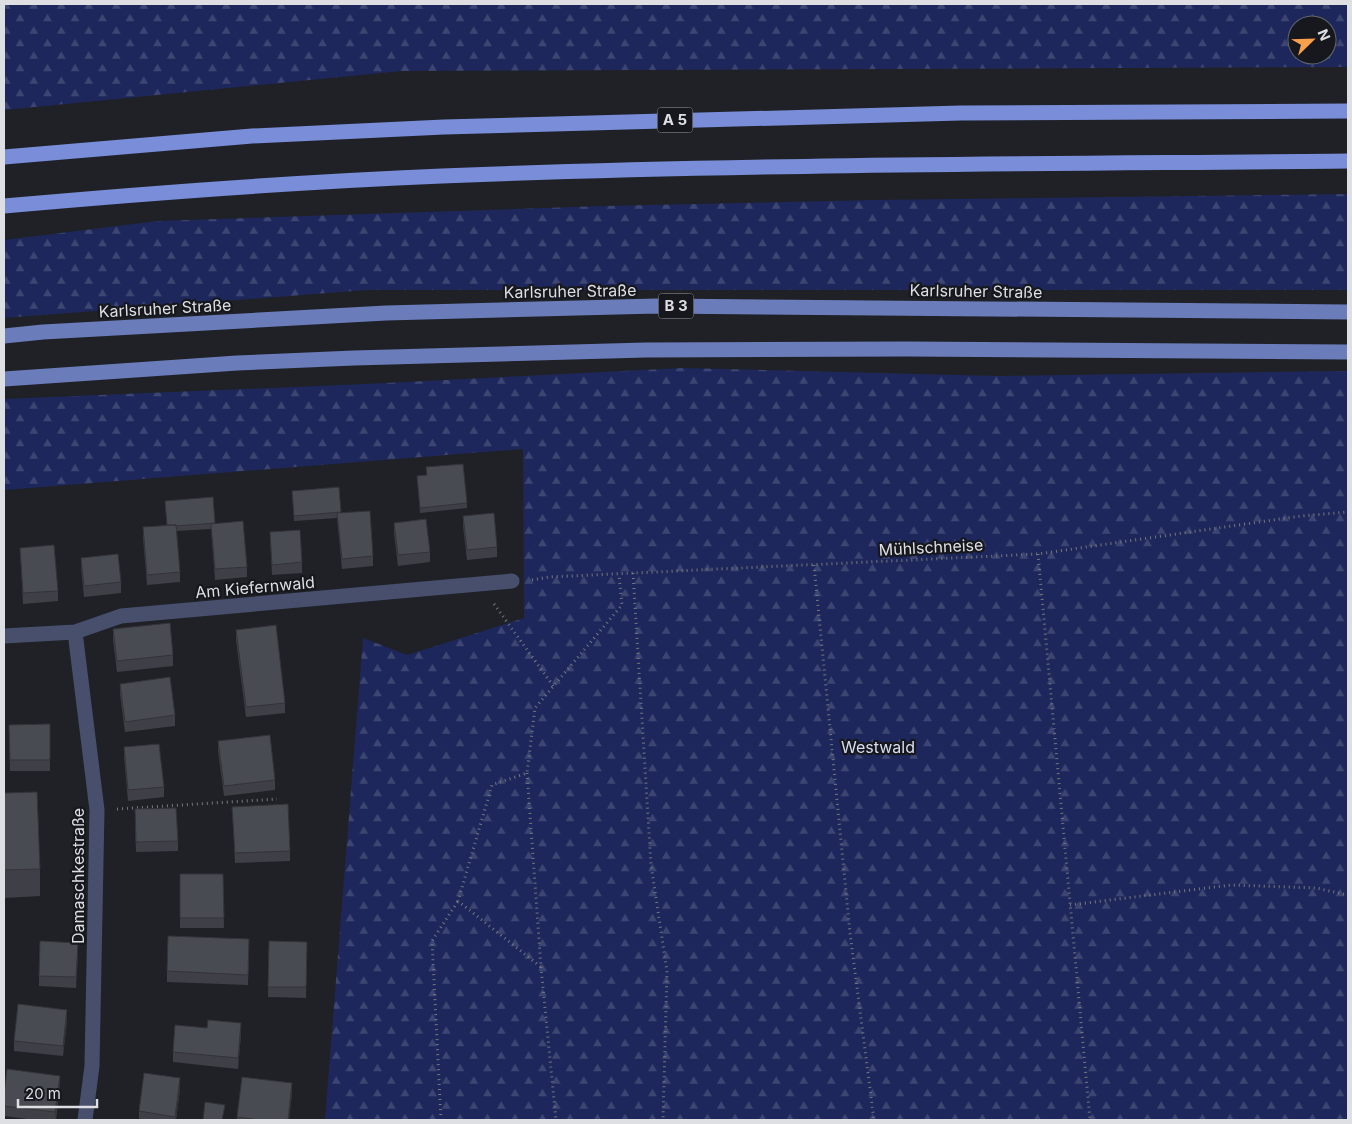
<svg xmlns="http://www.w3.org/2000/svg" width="1352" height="1124" font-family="Inter,sans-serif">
  <defs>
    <pattern id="forest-firs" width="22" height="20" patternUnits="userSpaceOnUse" patternTransform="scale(1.25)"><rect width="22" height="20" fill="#1d275b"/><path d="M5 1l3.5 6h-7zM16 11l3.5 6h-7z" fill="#3d4672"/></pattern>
  </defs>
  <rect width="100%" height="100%" fill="#1f2127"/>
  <path fill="url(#forest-firs)" fill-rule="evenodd" d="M 4,4 L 1348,4 L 1348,67 L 401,71 L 4,110 ZM 1297,25 L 1327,25 L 1327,55 L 1297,55 Z
    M 1348,194 L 1348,290 L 366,290 L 4,318 L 4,240 L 158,221 L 604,206 L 876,200 Z
    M 683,368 L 996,376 L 1348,371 L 1348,1120 L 325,1120 L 363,638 L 407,655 L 524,618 L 523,449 L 4,490 L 4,399 L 366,384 Z"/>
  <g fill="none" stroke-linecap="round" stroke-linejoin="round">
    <path stroke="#76787d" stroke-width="3" stroke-dasharray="1 4" stroke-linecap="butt" d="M 1038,554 L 1090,1120
      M 814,565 L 850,933 L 874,1120
      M 633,573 L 651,865 L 667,971 L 663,1120
      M 532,580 L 549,577 L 1038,554 L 1301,516 L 1348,512
      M 494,604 L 554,687
      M 527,773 L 541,967 L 458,901 L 492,785 L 527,773 L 535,708 L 622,605 L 619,574
      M 117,809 L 277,799
      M 1070,905 L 1231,885 L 1316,888 L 1348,895
      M 541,967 L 556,1120
      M 441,1120 L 432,941 L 458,901"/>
    <path stroke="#474f6d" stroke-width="15" d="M 75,632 L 97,810 L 92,1066 L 85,1120
      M 4,636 L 75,632 L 121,616 L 512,581"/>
    <path stroke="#6b7cba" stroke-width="15" d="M 4,336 L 43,332 L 386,313 L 657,306 L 1348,312
      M 4,379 L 237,363 L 354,358 L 646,350 L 906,349 L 1348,352"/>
    <path stroke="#798dd8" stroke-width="15" d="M 4,157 L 252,136 L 444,127 L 961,113 L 1348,111
      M 4,206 C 150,193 296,182 442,176 C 744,164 1046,164 1348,161"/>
  </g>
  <path fill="#3f4047" d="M 426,467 L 467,503 L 467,508 L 420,513 L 417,476 L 426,475 Z
    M 292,491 L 341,513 L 373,556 L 373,566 L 342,569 L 337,518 L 294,521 Z
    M 165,501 L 215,523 L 247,567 L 247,577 L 215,580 L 211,529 L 176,531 L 180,572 L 180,582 L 147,585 L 143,538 L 143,527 L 167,525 Z
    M 463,516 L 497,547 L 497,557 L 467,560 L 463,526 Z
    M 394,523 L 430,552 L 430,562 L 398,566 L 394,533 Z
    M 270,532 L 302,562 L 302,573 L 272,575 Z
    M 20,548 L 58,591 L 58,601 L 23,604 Z
    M 81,558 L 121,582 L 121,593 L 84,597 L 81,568 Z
    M 113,629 L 173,655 L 173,666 L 117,672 L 113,640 Z
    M 236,630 L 285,703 L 285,713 L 246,717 L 236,640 Z
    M 120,684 L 175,715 L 175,726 L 125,732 L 120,694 Z
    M 50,724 L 50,771 L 10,771 L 9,725 Z
    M 218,741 L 275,780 L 275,790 L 224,796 L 218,751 Z
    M 124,747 L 164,787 L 164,797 L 128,801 L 124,757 Z
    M 4,793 L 40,869 L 40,896 L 4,898 Z
    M 232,807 L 290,851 L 290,861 L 235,863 Z
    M 135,820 L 178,841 L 178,851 L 136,852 Z
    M 180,874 L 223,874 L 224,928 L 180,928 Z
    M 269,941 L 307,942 L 306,998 L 268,997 Z
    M 249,950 L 248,985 L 167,982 L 167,971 Z
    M 78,954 L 76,988 L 39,986 L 39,976 Z
    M 67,1020 L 63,1056 L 14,1051 L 14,1041 Z
    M 207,1028 L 241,1034 L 238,1069 L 173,1062 L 173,1052 Z
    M 60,1086 L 56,1120 L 35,1120 L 4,1116 L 4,1094 Z
    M 180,1089 L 176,1120 L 139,1120 L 139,1111 Z
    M 292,1093 L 289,1120 L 237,1120 L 237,1117 Z"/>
  <path fill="#333439" d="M 67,1010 L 67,1020 L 63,1056 L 63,1046 Z
    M 241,1023 L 241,1034 L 238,1069 L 238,1058 Z
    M 60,1076 L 60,1086 L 55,1120 L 55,1112 Z
    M 180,1078 L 180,1089 L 176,1120 L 175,1120 Z
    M 292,1083 L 292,1093 L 289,1120 L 288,1120 Z"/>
  <path fill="#494b52" stroke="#333439" d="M 463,464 L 467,503 L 420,508 L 417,476 L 427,475 L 426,467 Z
    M 339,487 L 341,512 L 294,516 L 292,491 Z
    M 213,497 L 215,523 L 176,526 L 176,525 L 167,525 L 165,501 Z
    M 370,511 L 373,556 L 342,559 L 337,513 Z
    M 494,513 L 497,547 L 467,550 L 463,516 Z
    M 426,519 L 430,552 L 398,555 L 394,523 Z
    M 243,521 L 247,567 L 215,569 L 211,524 Z
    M 176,525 L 180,572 L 147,575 L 143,527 Z
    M 300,530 L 302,562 L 272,565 L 270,532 Z
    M 54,545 L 58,591 L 23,593 L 20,548 Z
    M 118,554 L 121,582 L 84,586 L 81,558 Z
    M 170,623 L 173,655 L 117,661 L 113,629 Z
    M 276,625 L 285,703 L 246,707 L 236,630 Z
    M 170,677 L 175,715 L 125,722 L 120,684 Z
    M 50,724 L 50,760 L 10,760 L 9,725 Z
    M 270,735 L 275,780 L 224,786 L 218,741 Z
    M 159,744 L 164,787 L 128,790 L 124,747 Z
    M 37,792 L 40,869 L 4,870 L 4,793 Z
    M 288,804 L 290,851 L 235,853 L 232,807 Z
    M 176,808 L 178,841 L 136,842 L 135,809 Z
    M 180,874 L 223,874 L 224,918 L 180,918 Z
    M 168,936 L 249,939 L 248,975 L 167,971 Z
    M 40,941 L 78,943 L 76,977 L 39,976 Z
    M 269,941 L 307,942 L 306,987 L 268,987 Z
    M 18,1004 L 67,1010 L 63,1046 L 14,1041 Z
    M 208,1020 L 241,1023 L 238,1058 L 173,1052 L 175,1025 L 207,1028 Z
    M 7,1069 L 60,1076 L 55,1112 L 4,1106 L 4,1094 Z
    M 144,1073 L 180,1078 L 175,1117 L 139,1111 Z
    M 242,1077 L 292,1083 L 288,1120 L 260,1120 L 237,1117 Z
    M 205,1102 L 225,1105 L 222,1120 L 203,1120 Z"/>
  <g text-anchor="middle" stroke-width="4.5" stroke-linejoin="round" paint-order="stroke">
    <g fill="#16181e" stroke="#a2a3a8" stroke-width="1">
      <rect x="657.5" y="107.5" width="35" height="25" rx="4"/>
      <rect x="658.5" y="293.5" width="35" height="25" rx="4"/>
    </g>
    <g font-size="15" font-weight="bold" fill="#dedfe3">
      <text x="675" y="125">A 5</text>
      <text x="676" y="311">B 3</text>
    </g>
    <g font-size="16" fill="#dedfe3" stroke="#16181e">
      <text transform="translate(570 291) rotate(-1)" y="6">Karlsruher Straße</text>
      <text transform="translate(976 291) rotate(1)" y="6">Karlsruher Straße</text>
      <text transform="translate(165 308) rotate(-3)" y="6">Karlsruher Straße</text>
      <text transform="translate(931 547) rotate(-3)" y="6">Mühlschneise</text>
      <text transform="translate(255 587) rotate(-5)" y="6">Am Kiefernwald</text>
      <text transform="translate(78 876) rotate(-90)" y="6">Damaschkestraße</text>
    </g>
    <g font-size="16" fill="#d8def2" stroke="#16181e">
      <text x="878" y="753">Westwald</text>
    </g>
  </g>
  <rect width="1352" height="1124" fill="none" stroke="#dedfe3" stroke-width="10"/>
  <g transform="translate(1312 40) rotate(67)"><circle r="24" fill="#16181e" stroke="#66686d"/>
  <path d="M0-4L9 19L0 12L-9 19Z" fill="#f8a04b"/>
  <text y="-8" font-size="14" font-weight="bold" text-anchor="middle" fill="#dedfe3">N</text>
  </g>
  <path d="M18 1099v8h79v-8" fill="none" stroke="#dedfe3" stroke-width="2.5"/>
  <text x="25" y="1099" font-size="15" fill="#dedfe3" stroke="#16181e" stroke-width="4" paint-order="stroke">20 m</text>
</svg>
